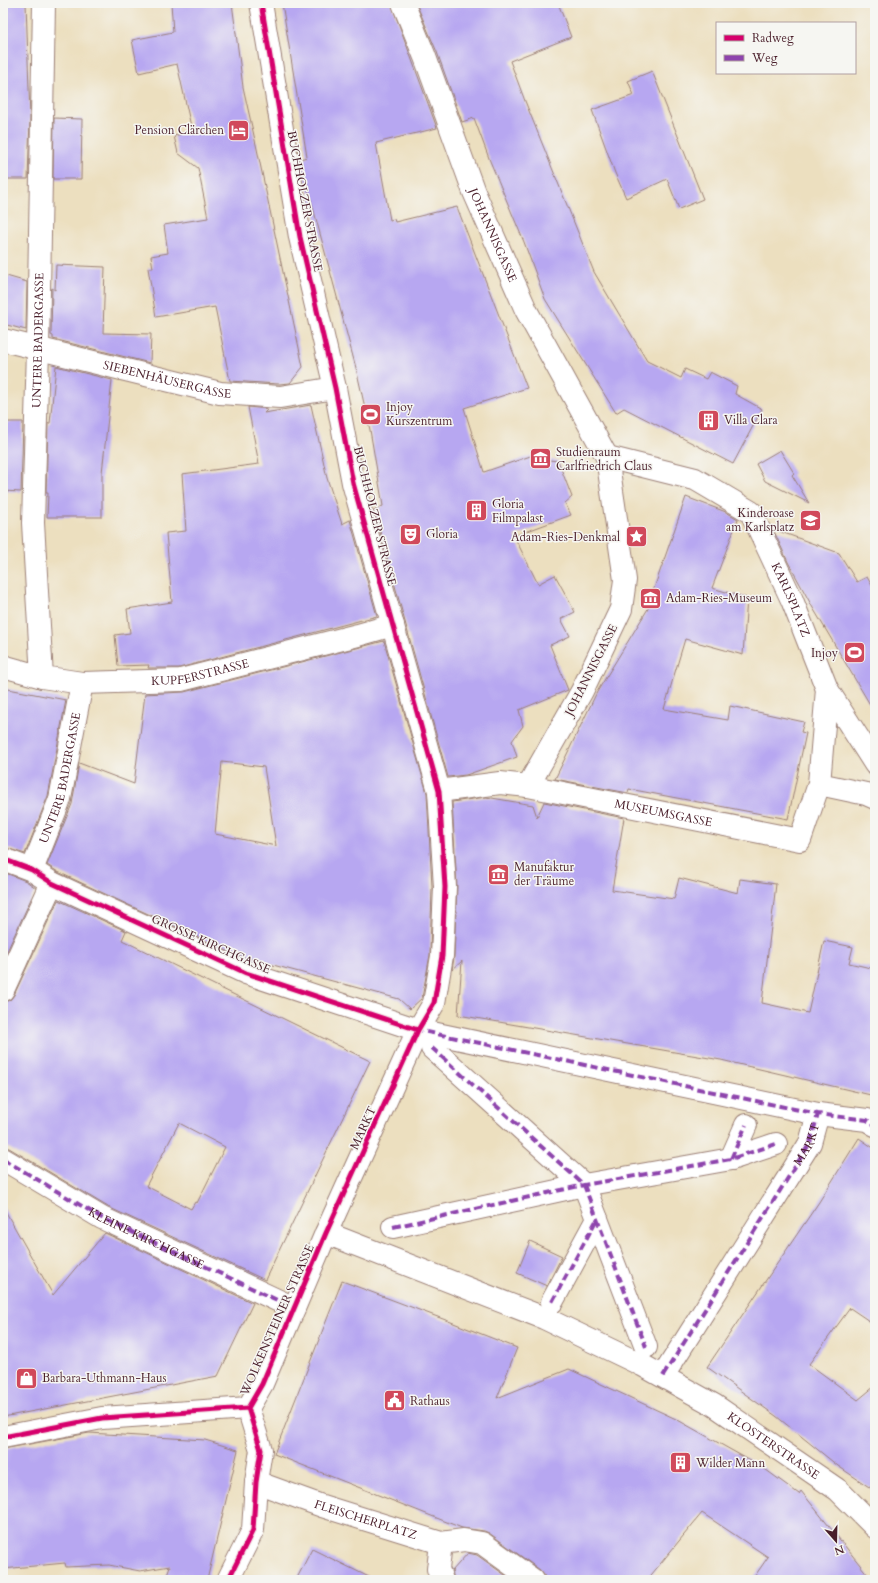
<svg xmlns="http://www.w3.org/2000/svg" width="878" height="1583" font-family="Cardo,serif">
  <rect width="100%" height="100%" fill="#f6f6f2"/>
  <filter id="ink" filterUnits="userSpaceOnUse"><feTurbulence type="fractalNoise" baseFrequency=".025" numOctaves="2"/><feDisplacementMap in="SourceGraphic" scale="8" xChannelSelector="R" yChannelSelector="G"/><feConvolveMatrix kernelMatrix="1 2 1 2 8 2 1 2 1" color-interpolation-filters="sRGB"/></filter>
  <filter id="wash" filterUnits="userSpaceOnUse"><feTurbulence type="fractalNoise" baseFrequency=".012" numOctaves="4" result="noise"/><feDisplacementMap in="SourceGraphic" scale="16" xChannelSelector="R" yChannelSelector="G"/><feGaussianBlur stdDeviation="0.9" result="paint"/><feColorMatrix in="noise" values="0 0 0 0 0 0 0 0 0 0 0 0 0 0 0 0 0 1.4 0 .05"/><feComposite in="paint" operator="in"/></filter>
  <g filter="url(#wash)">
    <rect width="100%" height="100%" fill="#ecdfbf"/>
    <g id="blocks">
      <path fill="#b7a7f1" fill-rule="evenodd" d="M 3,3 L 26,3 L 30,118 L 28,179 L 3,179 Z
        M 171,3 L 232,3 L 243,87 L 257,149 L 303,367 L 290,383 L 279,384 L 230,381 L 215,307 L 156,317 L 148,268 L 153,268 L 151,256 L 168,253 L 164,225 L 208,218 L 198,168 L 178,153 L 174,136 L 192,131 L 177,64 L 139,73 L 132,40 L 173,32 Z
        M 282,3 L 391,3 L 437,128 L 376,143 L 390,220 L 394,219 L 395,222 L 457,207 L 527,388 L 464,408 L 484,472 L 545,451 L 549,460 L 558,461 L 572,497 L 565,503 L 571,515 L 514,536 L 538,584 L 555,575 L 575,612 L 561,619 L 570,636 L 550,645 L 568,690 L 519,710 L 523,726 L 512,741 L 517,757 L 466,775 L 448,777 L 374,510 L 383,506 L 370,430 L 356,368 L 300,159 L 307,157 Z
        M 416,3 L 558,3 L 571,37 L 510,61 L 525,101 L 594,272 L 647,361 L 681,378 L 685,369 L 706,379 L 710,372 L 737,386 L 735,394 L 762,409 L 733,464 L 624,408 L 616,413 L 545,299 L 524,242 L 490,161 L 474,118 L 462,122 L 437,52 Z
        M 652,71 L 703,199 L 679,209 L 667,179 L 626,198 L 615,173 L 592,110 L 634,95 L 628,81 Z
        M 54,118 L 82,119 L 81,179 L 53,179 Z
        M 56,265 L 105,267 L 103,333 L 151,334 L 150,363 L 53,339 L 53,336 L 51,335 L 52,288 L 55,290 Z
        M 3,275 L 27,282 L 26,330 L 3,324 Z
        M 56,366 L 112,380 L 102,473 L 102,517 L 47,517 L 48,493 L 46,493 L 48,423 L 50,423 Z
        M 311,405 L 327,478 L 342,524 L 350,520 L 377,616 L 179,668 L 148,668 L 149,665 L 118,666 L 115,635 L 130,633 L 127,609 L 172,602 L 166,533 L 186,531 L 182,474 L 259,464 L 248,407 L 268,409 L 264,413 Z
        M 3,422 L 23,422 L 21,492 L 3,491 Z
        M 780,450 L 794,473 L 792,475 L 809,503 L 765,481 L 756,464 Z
        M 686,497 L 726,512 L 738,519 L 712,588 L 747,598 L 743,655 L 685,639 L 664,709 L 728,720 L 730,706 L 804,722 L 801,732 L 806,733 L 788,819 L 629,789 L 628,793 L 555,779 L 597,692 L 657,594 L 651,597 Z
        M 773,529 L 839,553 L 857,582 L 867,577 L 875,591 L 875,713 L 813,608 L 788,562 Z
        M 384,641 L 427,793 L 432,887 L 430,955 L 422,998 L 410,1009 L 399,999 L 236,955 L 58,872 L 47,865 L 72,804 L 79,763 L 134,784 L 145,694 L 184,692 ZM 222,762 L 264,767 L 276,846 L 215,834 Z
        M 3,688 L 66,700 L 48,796 L 25,854 L 3,847 Z
        M 486,797 L 533,805 L 537,817 L 544,802 L 624,818 L 612,890 L 674,899 L 679,878 L 738,893 L 740,879 L 776,884 L 762,1003 L 808,1013 L 824,941 L 853,947 L 849,963 L 875,969 L 875,1096 L 721,1060 L 458,1015 L 462,961 L 452,970 L 454,957 L 457,887 L 452,802 Z
        M 3,872 L 26,881 L 36,888 L 3,960 Z
        M 58,900 L 126,931 L 122,940 L 370,1061 L 265,1280 L 108,1207 L 9,1148 L 3,1147 L 3,1002 L 10,1000 L 14,995 ZM 179,1123 L 225,1147 L 197,1203 L 195,1202 L 191,1209 L 146,1186 Z
        M 859,1138 L 875,1149 L 875,1325 L 850,1308 L 809,1364 L 858,1400 L 875,1386 L 875,1491 L 838,1466 L 776,1416 L 707,1367 L 819,1202 Z
        M 3,1207 L 53,1295 L 105,1233 L 253,1303 L 218,1376 L 3,1417 Z
        M 530,1241 L 562,1256 L 547,1286 L 517,1273 Z
        M 342,1281 L 451,1322 L 517,1348 L 497,1398 L 569,1369 L 676,1419 L 756,1464 L 758,1464 L 799,1494 L 801,1491 L 872,1580 L 752,1580 L 768,1557 L 702,1513 L 647,1580 L 545,1580 L 544,1575 L 540,1570 L 489,1533 L 484,1531 L 462,1528 L 274,1454 Z
        M 89,1433 L 205,1440 L 238,1450 L 207,1580 L 165,1580 L 170,1566 L 140,1571 L 109,1565 L 66,1567 L 65,1563 L 3,1569 L 3,1449 Z
        M 312,1549 L 375,1580 L 296,1580 Z
        M 468,1553 L 477,1555 L 512,1580 L 454,1580 L 452,1571 Z"/>
    </g>
  </g>
  <g filter="url(#ink)">
    <use href="#blocks" fill-opacity="0" stroke="#9b7f75" stroke-width="1"/>
    <g fill="none" stroke-linecap="round" stroke-linejoin="round">
      <defs>
        <g id="minor">
          <path id="s1" d="M 403,3 L 425,57 L 474,192 L 526,310 L 607,457 L 625,580 L 621,609 L 582,691 L 528,786 L 500,783 L 439,791"/>
          <path id="s2" d="M 3,340 L 220,393 L 280,397 L 335,388"/>
          <path id="s3" d="M 607,457 L 695,479 L 751,512 L 792,600 L 827,689 L 875,764"/>
          <path id="s4" d="M 3,666 L 42,677 L 82,683 L 181,680 L 358,635 L 393,625"/>
          <path id="s5" d="M 42,677 L 33,523 L 38,349 L 44,3"/>
          <path d="M 819,784 L 866,794 L 875,798"/>
          <path id="s6" d="M 528,786 L 800,840 L 819,784 L 827,689"/>
          <path d="M 3,859 L 32,870 L 52,883 L 246,973 L 418,1030 L 818,1114 L 867,1120 L 875,1125"/>
          <path id="s7" d="M 32,870 L 60,799 L 82,683"/>
          <path d="M 3,990 L 52,883"/>
          <path d="M 432,1048 L 584,1185 L 646,1347"/>
          <path d="M 3,1159 L 102,1218 L 294,1308"/>
          <path d="M 731,1159 L 746,1125"/>
          <path d="M 393,1227 L 584,1185 L 731,1159 L 776,1144"/>
          <path id="s8" d="M 326,1233 L 544,1318 L 642,1365 L 714,1405 L 838,1490 L 875,1527"/>
          <path d="M 552,1302 L 597,1219"/>
          <path id="s9" d="M 663,1376 L 810,1143 L 818,1114"/>
          <path d="M 248,1408 L 262,1384 L 326,1233 L 418,1030 L 434,1003 L 442,956 L 445,887 L 439,791 L 353,483 L 335,388 L 300,237 L 261,3"/>
          <path d="M 3,1437 L 102,1418 L 248,1408"/>
          <path id="s10" d="M 256,1482 L 322,1506 L 441,1543 L 464,1540 L 482,1543 L 533,1580"/>
          <path d="M 441,1543 L 438,1569 L 442,1580"/>
          <path d="M 228,1580 L 253,1530 L 256,1482 L 261,1450 L 248,1408"/>
        </g>
      </defs>
      <use href="#minor" stroke="#9b7f75" stroke-width="24"/>
      <use href="#minor" stroke="#fff" stroke-width="22"/>
      <g stroke="#8e44ad" stroke-width="4" stroke-dasharray="8 4" stroke-linecap="butt">
        <path d="M 420,1027 L 418,1030 L 818,1114 L 867,1120 L 875,1125"/>
        <path d="M 432,1048 L 584,1185 L 646,1347"/>
        <path id="s11" d="M 3,1159 L 102,1218 L 294,1308"/>
        <path d="M 731,1159 L 746,1125"/>
        <path d="M 393,1227 L 584,1185 L 731,1159 L 776,1144"/>
        <path d="M 552,1302 L 597,1219"/>
        <path d="M 663,1376 L 810,1143 L 818,1114"/>
      </g>
      <defs>
        <path id="cycleway" d="M 3,859 L 32,870 L 52,883 L 246,973 L 418,1030
          M 248,1408 L 262,1384 L 326,1233 L 418,1030 L 434,1003 L 442,956 L 445,887 L 439,791 L 353,483 L 335,388 L 300,237 L 261,3
          M 3,1437 L 102,1418 L 248,1408
          M 228,1580 L 253,1530 L 256,1482 L 261,1450 L 248,1408"/>
      </defs>
      <use href="#cycleway" stroke="#f6f6f2" stroke-width="8"/>
      <use href="#cycleway" stroke="#d6006c" stroke-width="5"/>
    </g>
  </g>
  <defs>
    <symbol id="hotel-square" viewBox="-11 -11 22 22"><rect x="-9" y="-9" width="18" height="18" rx="4" fill="#d1495b" stroke="#f6f6f2"/><path d="M-6-4.5h1.5V1H6V5H4.5V3h-9V5H-6ZM-4 0a1.8 1.8 0 1 1 3.6 0ZM.5 0V-2.5h3Q6-2.5 6 0Z" fill="#fff"/></symbol>
    <symbol id="stadium-square" viewBox="-11 -11 22 22"><rect x="-9" y="-9" width="18" height="18" rx="4" fill="#d1495b" stroke="#f6f6f2"/><path d="M0-5a6.5 5 0 1 0 0 10a6.5 5 0 1 0 0-10ZM-3.5-1.8h7v3.6h-7Z" fill="#fff"/></symbol>
    <symbol id="building-square" viewBox="-11 -11 22 22"><rect x="-9" y="-9" width="18" height="18" rx="4" fill="#d1495b" stroke="#f6f6f2"/><path d="M-4-6H4V6H1V3H-1V6H-4ZM-2.5-4.3h1.7v1.8h-1.7ZM.8-4.3h1.7v1.8H.8ZM-2.5-1h1.7V.8h-1.7ZM.8-1h1.7V.8H.8Z" fill="#fff"/></symbol>
    <symbol id="museum-square" viewBox="-11 -11 22 22"><rect x="-9" y="-9" width="18" height="18" rx="4" fill="#d1495b" stroke="#f6f6f2"/><path d="M0-6L6-3V-2H-6V-3ZM-5-1h2V3h-2ZM-1-1h2V3h-2ZM3-1h2V3H3ZM-6 4H6V6H-6Z" fill="#fff"/></symbol>
    <symbol id="school-square" viewBox="-11 -11 22 22"><rect x="-9" y="-9" width="18" height="18" rx="4" fill="#d1495b" stroke="#f6f6f2"/><path d="M0-5L7-2L0 1L-7-2ZM-4 1L0 2.5L4 1V4Q0 6-4 4Z" fill="#fff"/></symbol>
    <symbol id="theatre-square" viewBox="-11 -11 22 22"><rect x="-9" y="-9" width="18" height="18" rx="4" fill="#d1495b" stroke="#f6f6f2"/><path d="M-5-5.5Q0-4 5-5.5V0Q5 5 0 6Q-5 5-5 0ZM-3.3-2.5H-1v1.5H-3.3ZM1-2.5H3.3v1.5H1ZM-2.8 1Q0 5.5 2.8 1Z" fill="#fff"/></symbol>
    <symbol id="sight-square" viewBox="-11 -11 22 22"><rect x="-9" y="-9" width="18" height="18" rx="4" fill="#d1495b" stroke="#f6f6f2"/><path d="M0-6L1.8-2.2L6-1.7L2.9 1.2L3.7 5.4L0 3.3L-3.7 5.4L-2.9 1.2L-6-1.7L-1.8-2.2Z" fill="#fff"/></symbol>
    <symbol id="shop-square" viewBox="-11 -11 22 22"><rect x="-9" y="-9" width="18" height="18" rx="4" fill="#d1495b" stroke="#f6f6f2"/><path d="M-5-2.5h2.3a2.7 3.5 0 0 1 5.4 0H5L5.5 6h-11ZM-1.5-2.5h3a1.5 2.3 0 0 0-3 0Z" fill="#fff"/></symbol>
    <symbol id="civic-square" viewBox="-11 -11 22 22"><rect x="-9" y="-9" width="18" height="18" rx="4" fill="#d1495b" stroke="#f6f6f2"/><path d="M-.6-6.5H3V-4.5H.6V-3L4-1V1h2V6H-6V1h2V-1L-.6-3ZM-1.2 2.5V6h2.4V2.5Z" fill="#fff"/></symbol>
  </defs>
  <g fill-rule="evenodd">
    <use href="#hotel-square" x="226" y="118" width="25" height="25"/>
    <use href="#stadium-square" x="358" y="402" width="25" height="25"/>
    <use href="#building-square" x="696" y="408" width="25" height="25"/>
    <use href="#museum-square" x="528" y="446" width="25" height="25"/>
    <use href="#building-square" x="464" y="498" width="25" height="25"/>
    <use href="#school-square" x="798" y="508" width="25" height="25"/>
    <use href="#theatre-square" x="398" y="522" width="25" height="25"/>
    <use href="#sight-square" x="624" y="524" width="25" height="25"/>
    <use href="#museum-square" x="638" y="586" width="25" height="25"/>
    <use href="#stadium-square" x="842" y="640" width="25" height="25"/>
    <use href="#museum-square" x="486" y="862" width="25" height="25"/>
    <use href="#shop-square" x="14" y="1366" width="25" height="25"/>
    <use href="#civic-square" x="382" y="1388" width="25" height="25"/>
    <use href="#building-square" x="668" y="1450" width="25" height="25"/>
  </g>
  <g text-anchor="middle" stroke-width="3" stroke-linejoin="round" paint-order="stroke">
    <g font-size="12" fill="#4a1f2b" stroke="#f6f6f2" text-anchor="start">
      <text x="224" y="134" text-anchor="end">Pension Clärchen</text>
      <text x="386" y="411">Injoy<tspan x="386" dy="14">Kurszentrum</tspan></text>
      <text x="724" y="424">Villa Clara</text>
      <text x="556" y="456">Studienraum<tspan x="556" dy="14">Carlfriedrich Claus</tspan></text>
      <text x="492" y="508">Gloria<tspan x="492" dy="14">Filmpalast</tspan></text>
      <text x="794" y="517" text-anchor="end">Kinderoase<tspan x="794" dy="14">am Karlsplatz</tspan></text>
      <text x="426" y="538">Gloria</text>
      <text x="620" y="541" text-anchor="end">Adam-Ries-Denkmal</text>
      <text x="666" y="602">Adam-Ries-Museum</text>
      <text x="838" y="657" text-anchor="end">Injoy</text>
      <text x="514" y="871">Manufaktur<tspan x="514" dy="14">der Träume</tspan></text>
      <text x="42" y="1382">Barbara-Uthmann-Haus</text>
      <text x="410" y="1405">Rathaus</text>
      <text x="696" y="1467">Wilder Mann</text>
    </g>
    <g font-size="12" fill="#4a1f2b" stroke="#f6f6f2">
      <text transform="translate(305 201) rotate(79)" y="4">BUCHHOLZER STRASSE</text>
      <text dy="4" stroke="none"><textPath href="#s1" startOffset="249">JOHANNISGASSE</textPath></text>
      <text dy="4" stroke="none"><textPath href="#s5" startOffset="337">UNTERE BADERGASSE</textPath></text>
      <text dy="4" stroke="none"><textPath href="#s2" startOffset="169">SIEBENHÄUSERGASSE</textPath></text>
      <text transform="translate(375 516) rotate(76)" y="4">BUCHHOLZER STRASSE</text>
      <text dy="4" stroke="none"><textPath href="#s3" startOffset="252">KARLSPLATZ</textPath></text>
      <text transform="translate(591 670) rotate(-63)" y="4">JOHANNISGASSE</text>
      <text dy="4" stroke="none"><textPath href="#s4" startOffset="200">KUPFERSTRASSE</textPath></text>
      <text dy="4" stroke="none"><textPath href="#s7" startOffset="97">UNTERE BADERGASSE</textPath></text>
      <text dy="4" stroke="none"><textPath href="#s6" startOffset="138">MUSEUMSGASSE</textPath></text>
      <text transform="translate(211 944) rotate(24)" y="4">GROSSE KIRCHGASSE</text>
      <text transform="translate(363 1128) rotate(-65)" y="4">MARKT</text>
      <text dy="4" stroke="none"><textPath href="#s9" startOffset="273">MARKT</textPath></text>
      <text dy="4" stroke="none"><textPath href="#s11" startOffset="164">KLEINE KIRCHGASSE</textPath></text>
      <text transform="translate(277 1320) rotate(-66)" y="4">WOLKENSTEINER STRASSE</text>
      <text dy="4" stroke="none"><textPath href="#s8" startOffset="497">KLOSTERSTRASSE</textPath></text>
      <text dy="4" stroke="none"><textPath href="#s10" startOffset="116">FLEISCHERPLATZ</textPath></text>
    </g>
  </g>
  <rect width="878" height="1583" fill="none" stroke="#f6f6f2" stroke-width="16"/>
  <rect x="716" y="22" width="140" height="52" fill="#f6f6f2" stroke="#b1a0a2"/>
  <rect x="724" y="35" width="20" height="6" fill="#d6006c" stroke="#b1a0a2"/>
  <text x="752" y="42" font-size="12" fill="#4a1f2b">Radweg</text>
  <rect x="724" y="55" width="20" height="6" fill="#8e44ad" stroke="#b1a0a2"/>
  <text x="752" y="62" font-size="12" fill="#4a1f2b">Weg</text>
  <g transform="translate(836 1541) rotate(160)" stroke="#f6f6f2" stroke-width="3" paint-order="stroke">
  <path d="M0-3L7 15L0 10L-7 15Z" fill="#4a1f2b"/>
  <text y="-6" font-size="11" font-weight="bold" text-anchor="middle" fill="#4a1f2b">N</text>
  </g>
</svg>
